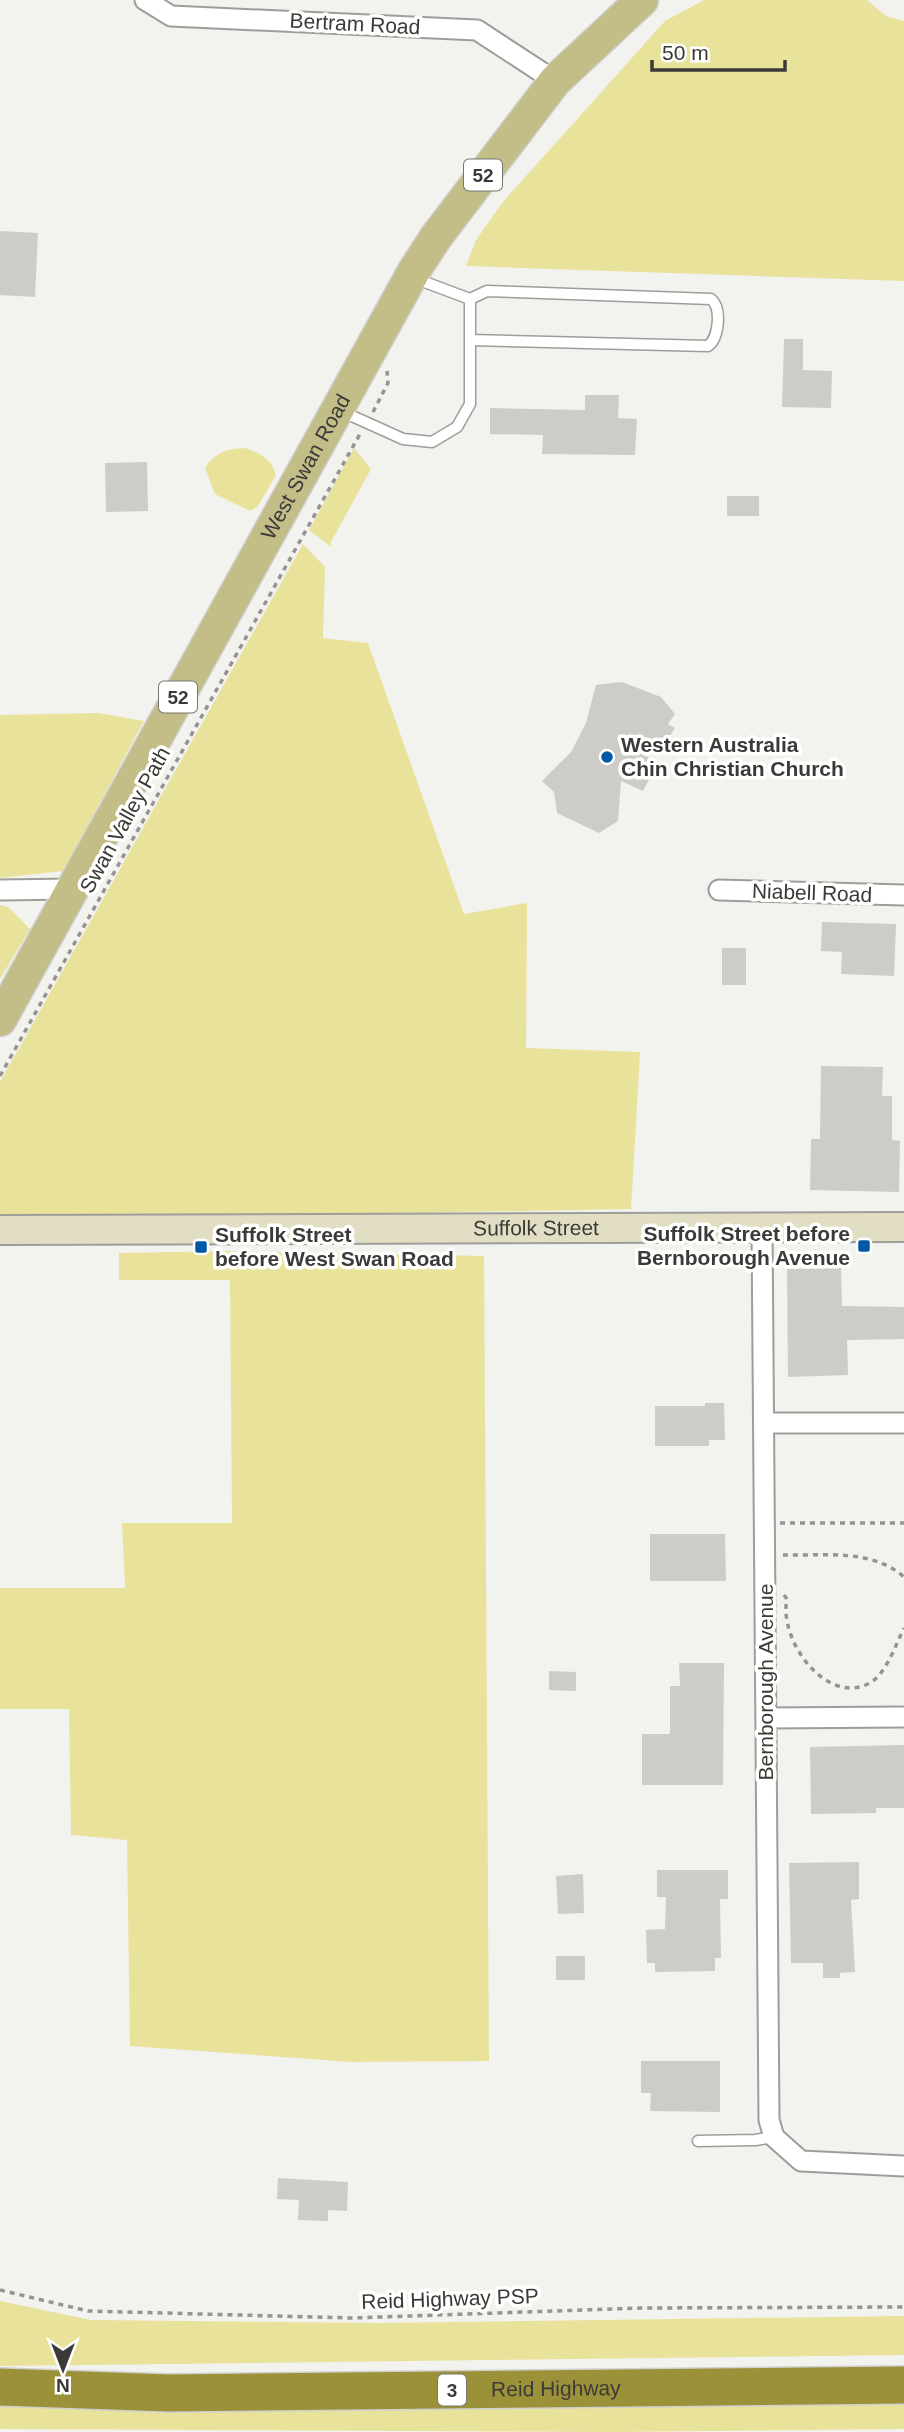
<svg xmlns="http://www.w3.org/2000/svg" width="904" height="2432" font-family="Helvetica,sans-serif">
  <rect width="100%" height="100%" fill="#f2f2ee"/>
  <path fill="#e9e29b" d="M 704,0 L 867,0 L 886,16 L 904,21 L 904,281 L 466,266 L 476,240 L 502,203 L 665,21 Z
    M 245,448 C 260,453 271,458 276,475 L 258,506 L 250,511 L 215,494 L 205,468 C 216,452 226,449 245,448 Z
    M 354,448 L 371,469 L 331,542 L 331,547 L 309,530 Z
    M 303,544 L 325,567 L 323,638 L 368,643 L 464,914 L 527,903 L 526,1048 L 640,1052 L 631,1209 L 0,1220 L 0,1082 Z
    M 97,713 L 144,721 L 63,871 L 0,878 L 0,715 Z
    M 0,905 L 8,907 L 30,929 L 0,979 Z
    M 230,1251 L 484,1256 L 489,2061 L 352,2062 L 130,2046 L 127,1840 L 71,1835 L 69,1709 L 0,1709 L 0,1588 L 125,1588 L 122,1523 L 232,1523 L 230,1280 L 119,1280 L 119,1253 Z
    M 0,2301 L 91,2320 L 379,2323 L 904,2316 L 904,2355 L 0,2366 Z
    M 904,2395 L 904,2429 L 612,2432 L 0,2429 L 0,2406 L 13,2407 L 15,2403 Z"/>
  <path fill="#cdccc8" d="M 0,231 L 38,233 L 35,297 L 0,295 Z
    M 784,339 L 803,339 L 803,370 L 832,371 L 831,408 L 782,407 Z
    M 585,395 L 619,395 L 618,418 L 637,419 L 635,455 L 542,454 L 543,435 L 490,434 L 490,408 L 585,410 Z
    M 147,462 L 148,511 L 106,512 L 105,463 Z
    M 727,496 L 759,496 L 759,516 L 727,516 Z
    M 622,682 L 661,697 L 675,714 L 668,724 L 675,728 L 666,742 L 644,755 L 658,762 L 643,791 L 621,781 L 618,821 L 599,833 L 557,813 L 554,792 L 542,781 L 571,752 L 586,723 L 596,685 Z
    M 822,922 L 896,924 L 894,976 L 841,974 L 842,952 L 821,951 Z
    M 722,948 L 746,948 L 746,985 L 722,985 Z
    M 821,1066 L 883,1067 L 882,1096 L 892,1096 L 892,1140 L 900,1141 L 899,1192 L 810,1190 L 811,1139 L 820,1139 Z
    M 841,1268 L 842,1306 L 904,1307 L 904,1339 L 847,1340 L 848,1375 L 788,1377 L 787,1269 Z
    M 705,1403 L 724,1403 L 725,1440 L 709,1440 L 709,1446 L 655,1446 L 655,1406 L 705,1406 Z
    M 650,1534 L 725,1534 L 726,1581 L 650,1581 Z
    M 679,1663 L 724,1663 L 723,1785 L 642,1785 L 642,1734 L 670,1734 L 670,1686 L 680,1686 Z
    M 549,1671 L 576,1672 L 576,1691 L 549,1690 Z
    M 904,1745 L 904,1808 L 876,1808 L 876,1813 L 811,1814 L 810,1747 Z
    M 859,1862 L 859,1899 L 851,1900 L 855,1972 L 840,1973 L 840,1978 L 823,1978 L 823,1963 L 791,1963 L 789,1863 Z
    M 657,1870 L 728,1870 L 728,1899 L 720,1899 L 721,1958 L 715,1958 L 715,1971 L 655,1972 L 655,1963 L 647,1963 L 646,1930 L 665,1929 L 666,1897 L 657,1897 Z
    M 583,1874 L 584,1913 L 558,1914 L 556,1876 Z
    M 556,1956 L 585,1956 L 585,1980 L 556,1980 Z
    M 641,2061 L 720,2061 L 720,2112 L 650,2111 L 651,2093 L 641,2093 Z
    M 278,2178 L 348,2182 L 347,2211 L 328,2210 L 328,2221 L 298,2220 L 299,2200 L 277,2199 Z"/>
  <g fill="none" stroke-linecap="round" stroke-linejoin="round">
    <defs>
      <path id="lane" d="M 470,299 L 487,291 L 711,299 C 722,308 719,338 708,346 L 471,340
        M 341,411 L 403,439 L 432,442 L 457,427 L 470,404 L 470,299 L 414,278
        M 698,2141 L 755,2140 L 774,2137"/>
      <path id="street" d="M 145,0 L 171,16 L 477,30 L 555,81
        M 0,890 L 72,889
        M 719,890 L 904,895
        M 762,1227 L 769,2120 L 774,2137 L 801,2161 L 904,2166
        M 764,1423 L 904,1423
        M 766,1718 L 904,1717"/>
      <g id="secondary">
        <path id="s1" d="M 0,1230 L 904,1227"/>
      </g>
      <g id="primary">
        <path id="s2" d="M 0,1020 L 414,271 L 436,237 L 555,81 L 642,0"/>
      </g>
      <g id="highway">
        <path id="s3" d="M 0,2387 L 168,2393 L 904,2385"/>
      </g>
    </defs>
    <use href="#lane" stroke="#9d9d99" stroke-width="13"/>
    <use href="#street" stroke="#9d9d99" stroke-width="23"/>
    <use href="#secondary" stroke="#9d9d99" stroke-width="32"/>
    <use href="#primary" stroke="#d0d0cf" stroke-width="35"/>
    <use href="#highway" stroke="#d0d0cf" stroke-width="40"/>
    <path stroke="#959492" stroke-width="3.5" stroke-dasharray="5 5" stroke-linecap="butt" d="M 373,412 L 388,383 L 387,371
      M 0,1076 L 360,434
      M 780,1523 L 904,1523
      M 783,1555 C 824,1556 871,1548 904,1577
      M 784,1595 L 787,1599 C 778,1638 825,1707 870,1683 C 886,1674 896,1644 904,1628
      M 0,2290 L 88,2311 L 352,2318 L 641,2308 L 904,2307"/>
    <use href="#lane" stroke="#fff" stroke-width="10"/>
    <use href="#street" stroke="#fff" stroke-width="19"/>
    <use href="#secondary" stroke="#e1dec3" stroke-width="28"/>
    <use href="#primary" stroke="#c3bd88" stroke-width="32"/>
    <use href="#highway" stroke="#9b9138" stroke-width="37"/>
  </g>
  <g fill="#0058a6" stroke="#fffffe" stroke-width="2.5">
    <circle cx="607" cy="757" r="7"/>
    <rect x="857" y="1239" width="14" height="14" rx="3.5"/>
    <rect x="194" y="1240" width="14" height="14" rx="3.5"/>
  </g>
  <g text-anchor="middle" stroke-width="7" stroke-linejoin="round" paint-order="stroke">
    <g fill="#fffffe" stroke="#767574" stroke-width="2">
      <rect x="464" y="159.5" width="38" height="31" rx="5"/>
      <rect x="159" y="681.5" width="38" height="31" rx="5"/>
      <rect x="438" y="2374.5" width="28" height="31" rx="5"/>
    </g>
    <g font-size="19" font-weight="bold" fill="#3b3a39">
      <text x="483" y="182">52</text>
      <text x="178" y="704">52</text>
      <text x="452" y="2397">3</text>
    </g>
    <g font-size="21" fill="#3b3a39" stroke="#fffffe">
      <text transform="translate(355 24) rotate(3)" y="7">Bertram Road</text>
      <text dy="7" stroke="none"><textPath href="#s2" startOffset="632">West Swan Road</textPath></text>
      <text transform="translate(125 820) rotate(-61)" y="7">Swan Valley Path</text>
      <text transform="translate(812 893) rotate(2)" y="7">Niabell Road</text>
      <text dy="7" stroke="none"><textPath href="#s1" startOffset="536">Suffolk Street</textPath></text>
      <text transform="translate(766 1682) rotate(-90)" y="7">Bernborough Avenue</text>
      <text transform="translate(450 2299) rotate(-2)" y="7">Reid Highway PSP</text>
      <text dy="7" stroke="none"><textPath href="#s3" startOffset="556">Reid Highway</textPath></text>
    </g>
    <g font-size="21" font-weight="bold" fill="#3b3a39" stroke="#fffffe" text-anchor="start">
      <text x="621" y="752">Western Australia<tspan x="621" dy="24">Chin Christian Church</tspan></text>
      <text x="850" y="1241" text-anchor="end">Suffolk Street before<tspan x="850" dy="24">Bernborough Avenue</tspan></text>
      <text x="215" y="1242">Suffolk Street<tspan x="215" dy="24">before West Swan Road</tspan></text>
    </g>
  </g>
  <g transform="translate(63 2369) rotate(180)" stroke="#fffffe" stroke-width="5" paint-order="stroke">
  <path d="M0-5L12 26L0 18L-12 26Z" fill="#3b3a39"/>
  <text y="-10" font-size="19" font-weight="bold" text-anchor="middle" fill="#3b3a39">N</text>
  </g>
  <path d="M652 60v10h133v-10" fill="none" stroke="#3b3a39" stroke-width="3.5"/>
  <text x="662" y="60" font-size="21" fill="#3b3a39" stroke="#fffffe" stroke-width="5" paint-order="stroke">50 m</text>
</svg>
